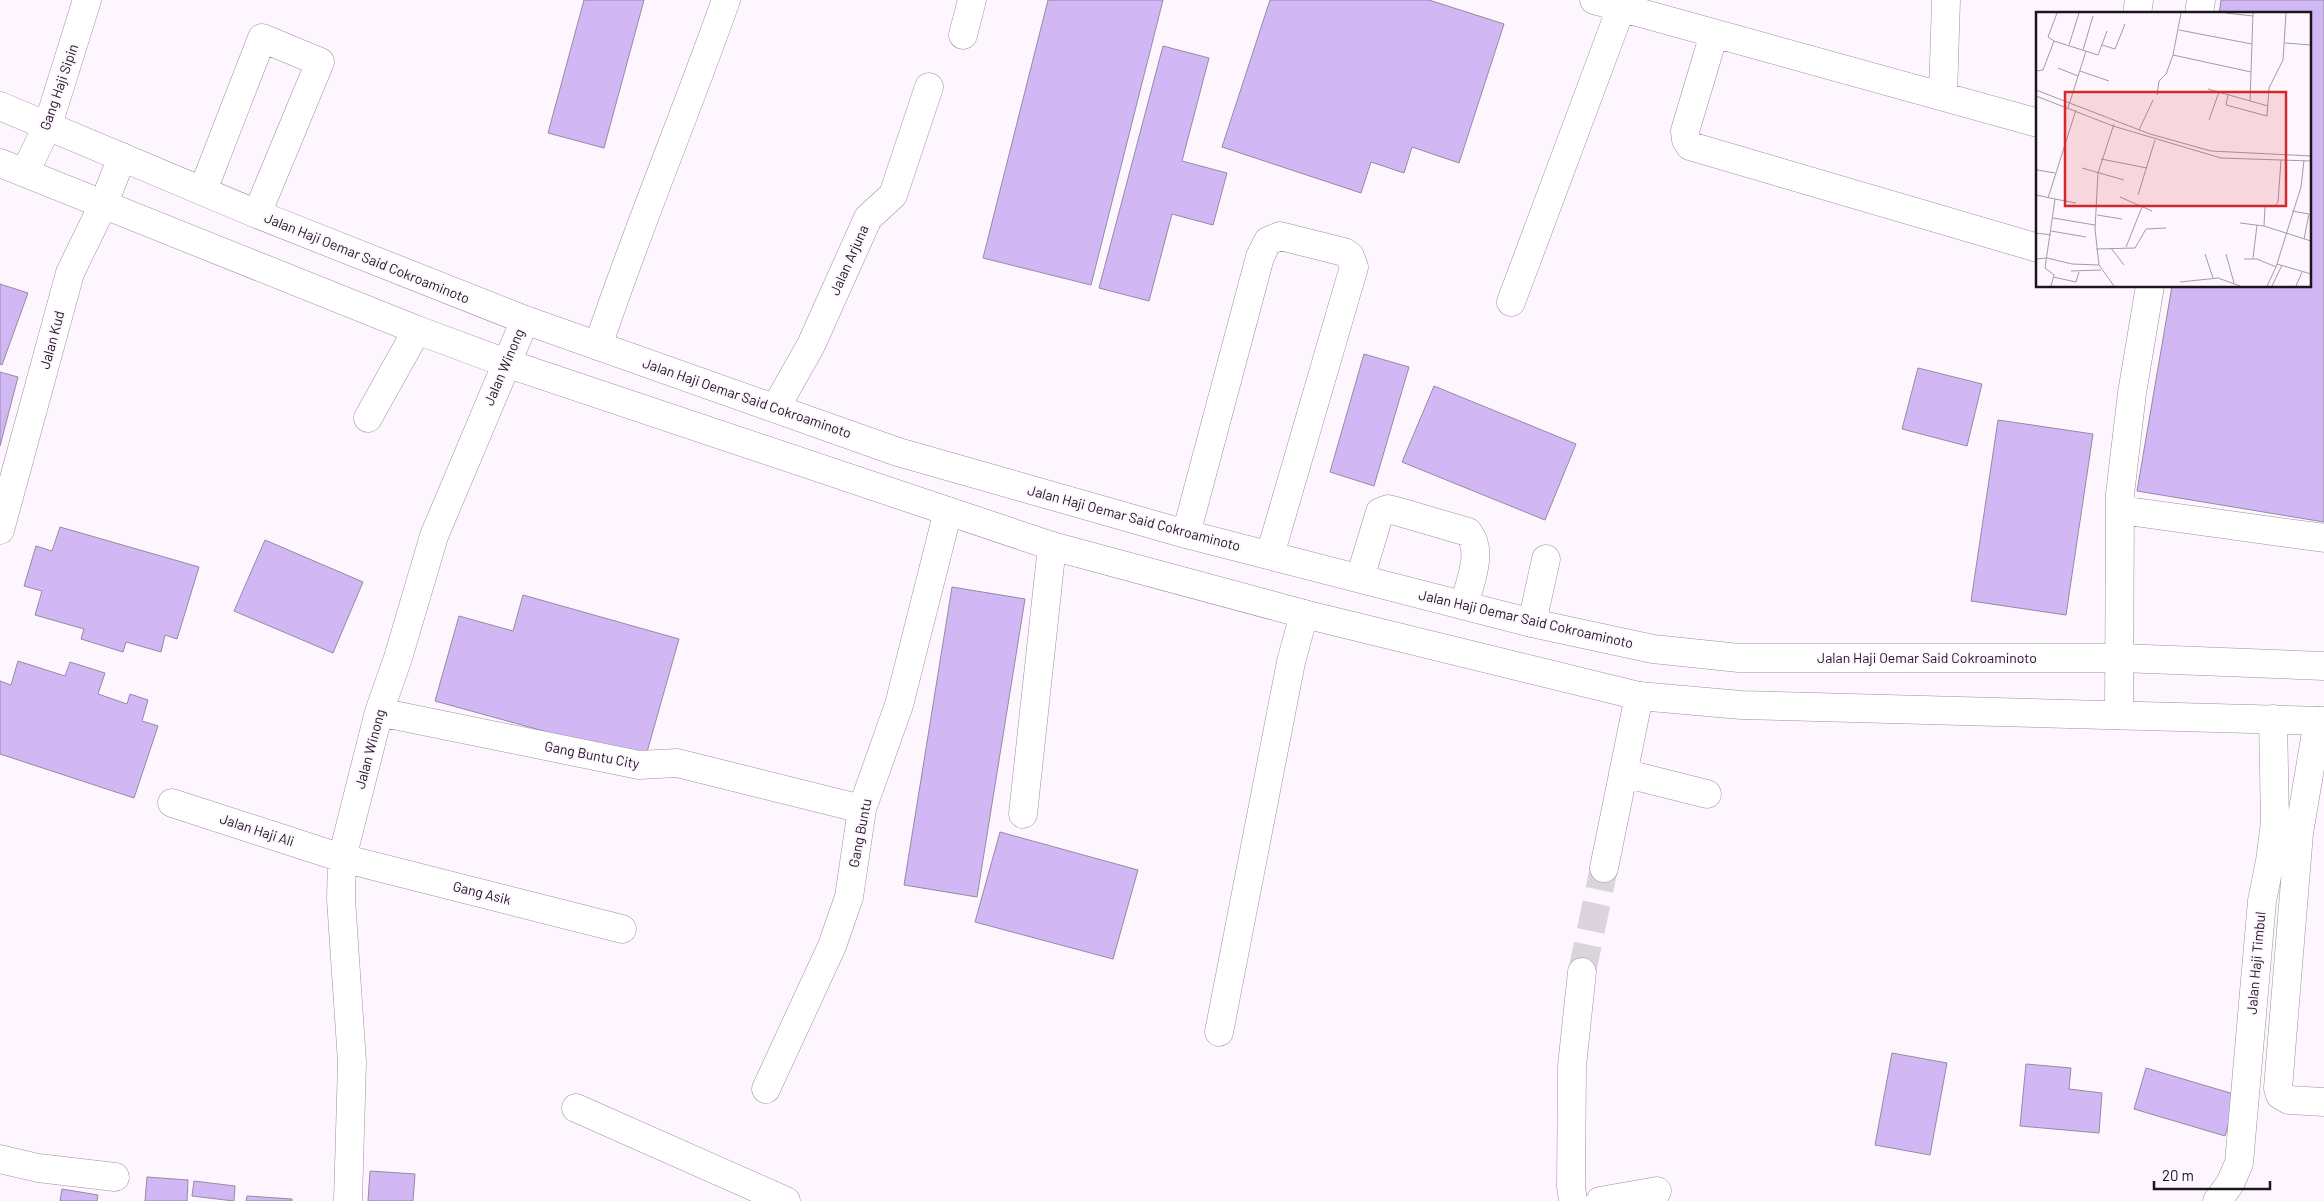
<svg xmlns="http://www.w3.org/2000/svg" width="2324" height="1201" font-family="Barlow,sans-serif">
  <rect width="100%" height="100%" fill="#fdf6fe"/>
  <path fill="#d1b8f5" stroke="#938ba1" d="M 584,0 L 644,0 L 604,148 L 548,133 Z
    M 1048,0 L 1163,0 L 1091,285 L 983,258 Z
    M 1270,0 L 1429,0 L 1504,24 L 1459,163 L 1412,147 L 1404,173 L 1371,162 L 1361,193 L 1222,147 Z
    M 2221,0 L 2324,0 L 2324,522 L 2137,491 L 2172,286 L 2310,286 L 2310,14 L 2219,14 Z
    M 1163,46 L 1209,58 L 1182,161 L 1227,173 L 1213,225 L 1172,214 L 1149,301 L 1099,288 Z
    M 0,284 L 28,293 L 2,365 L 0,364 Z
    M 1364,354 L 1409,367 L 1374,486 L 1330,472 Z
    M 1918,368 L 1982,384 L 1967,446 L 1902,429 Z
    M 0,372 L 18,377 L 0,446 Z
    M 1434,386 L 1576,444 L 1545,520 L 1402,462 Z
    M 1998,420 L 2093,434 L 2066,615 L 1971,601 Z
    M 60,527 L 199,567 L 177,639 L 165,635 L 161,652 L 126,642 L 123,652 L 81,639 L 84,629 L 35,615 L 42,591 L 24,586 L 36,546 L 52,551 Z
    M 265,540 L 363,582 L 333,653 L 234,611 Z
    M 952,587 L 1025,599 L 977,897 L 904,885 Z
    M 523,595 L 679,639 L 645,759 L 435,701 L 459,616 L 513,631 Z
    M 18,661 L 65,676 L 70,662 L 105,673 L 98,694 L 127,704 L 130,694 L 148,700 L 142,721 L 158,726 L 134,798 L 0,754 L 0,681 L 11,685 Z
    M 1000,832 L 1138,870 L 1113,959 L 975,922 Z
    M 1892,1053 L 1947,1063 L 1930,1155 L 1875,1145 Z
    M 2026,1064 L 2071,1068 L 2069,1089 L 2102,1093 L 2099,1133 L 2020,1126 Z
    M 2146,1068 L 2237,1095 L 2225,1136 L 2134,1109 Z
    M 370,1171 L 415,1174 L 413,1201 L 368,1201 Z
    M 147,1177 L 188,1180 L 187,1201 L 145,1201 Z
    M 194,1181 L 235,1186 L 234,1201 L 192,1196 Z
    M 62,1189 L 98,1195 L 97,1201 L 60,1201 Z
    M 247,1196 L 292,1199 L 292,1201 L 246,1201 Z"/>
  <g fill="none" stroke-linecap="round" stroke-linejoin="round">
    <path stroke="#dbd4dc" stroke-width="28" stroke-dasharray="28 14" stroke-linecap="butt" d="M 1582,972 L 1604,868"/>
    <defs>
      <path id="minor" d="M 1594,0 L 2038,123
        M 2137,14 L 2139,0
        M 2199,14 L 2201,0
        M 1714,34 L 1685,131 L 1686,140 L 1690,146 L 2038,248
        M 963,35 L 972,0
        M 1943,96 L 1946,0
        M 25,172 L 48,125 L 87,0
        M 203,190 L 262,38 L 320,62 L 257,214
        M 1511,302 L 1621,8
        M 598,346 C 637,229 685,116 726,0
        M 776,407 L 811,345 L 868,218 L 893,195 L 929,87
        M 368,418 L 417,330
        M 2120,510 L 2324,538
        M 0,530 L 70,273 L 104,203 L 122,157
        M 1186,534 L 1260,257 L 1268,241 L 1280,236 L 1344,252 L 1350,256 L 1354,267 L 1270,555
        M 1360,578 L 1380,512 L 1388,509 L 1396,511 L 1468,532 C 1484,551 1470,582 1464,605
        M 1532,623 L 1546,559
        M 379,712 L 639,765 L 677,763 L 862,809
        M 2119,715 L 2120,494 L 2132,393 L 2150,286
        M 2318,721 L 2299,833 L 2278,1088 L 2280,1095 L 2289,1100 L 2324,1102
        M 1623,773 L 1707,794
        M 172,803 L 342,858 L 622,929
        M 1023,814 L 1052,546
        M 1604,868 L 1639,696
        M 1219,1032 L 1291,662 L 1304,614
        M 766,1089 L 832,946 L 849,897 L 862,809 L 899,705 L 948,511
        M 576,1108 L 786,1201
        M 0,1159 L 38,1168 L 115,1177
        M 348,1201 L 352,1062 L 341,899 L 342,858 L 379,712 L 398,658 L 434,536 L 525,320
        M 1573,1201 L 1571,1186 L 1572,1066 L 1582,972
        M 1600,1201 L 1657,1191
        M 2217,1201 L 2230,1184 L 2239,1163 L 2262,901 L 2270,861 L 2275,822 L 2273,719"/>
      <path id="major" d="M 0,106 L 257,214 L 525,320 L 898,452 L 1186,534 L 1532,623 L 1653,649 L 1739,658 L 2121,658 L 2324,666
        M 0,163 L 417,330 L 506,363 L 1052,546 L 1304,614 L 1639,696 L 1741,705 L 2324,721"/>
    </defs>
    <use href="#minor" stroke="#9f8ea1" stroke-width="29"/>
    <use href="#major" stroke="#9f8ea1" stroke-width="29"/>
    <use href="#minor" stroke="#fff" stroke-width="28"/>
    <use href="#major" stroke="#fff" stroke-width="28"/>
  </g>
  <g text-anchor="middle" stroke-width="4" stroke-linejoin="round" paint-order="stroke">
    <g font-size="14" fill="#1c151d" stroke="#fdf6fe">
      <text transform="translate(59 87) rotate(-71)" y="5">Gang Haji Sipin</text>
      <text transform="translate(367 258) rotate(22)" y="5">Jalan Haji Oemar Said Cokroaminoto</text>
      <text transform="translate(849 260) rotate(-66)" y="5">Jalan Arjuna</text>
      <text transform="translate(52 340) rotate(-75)" y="5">Jalan Kud</text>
      <text transform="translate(504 367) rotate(-67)" y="5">Jalan Winong</text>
      <text transform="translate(747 398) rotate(19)" y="5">Jalan Haji Oemar Said Cokroaminoto</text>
      <text transform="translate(1134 518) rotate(15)" y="5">Jalan Haji Oemar Said Cokroaminoto</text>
      <text transform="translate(1526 619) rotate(13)" y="5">Jalan Haji Oemar Said Cokroaminoto</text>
      <text x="1927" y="663">Jalan Haji Oemar Said Cokroaminoto</text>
      <text transform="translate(370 749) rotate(-75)" y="5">Jalan Winong</text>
      <text transform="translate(592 755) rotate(11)" y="5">Gang Buntu City</text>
      <text transform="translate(257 830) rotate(18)" y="5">Jalan Haji Ali</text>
      <text transform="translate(860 833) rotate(-79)" y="5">Gang Buntu</text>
      <text transform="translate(482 893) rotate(14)" y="5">Gang Asik</text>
      <text transform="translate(2256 963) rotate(-85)" y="5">Jalan Haji Timbul</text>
    </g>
  </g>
  <g transform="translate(2036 12)">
    <rect width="275" height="275" fill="#fdf6fe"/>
    <path fill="none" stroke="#a39ca4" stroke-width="1" d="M 21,1 L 12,25 L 18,29 L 62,43 L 71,19M 190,1 L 217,4M 143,18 L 216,32M 249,31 L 275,33M 33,33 L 43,1M 66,33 L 79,37 L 89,12M 47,38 L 57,4M 137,43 L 215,60M 22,56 L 42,64M 0,59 L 7,58 L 18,29M 44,59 L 73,69M 172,77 L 232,94M 0,78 L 114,122 L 175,139 L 275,144M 121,83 L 123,69 L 130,62 L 137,43 L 145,1M 192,83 L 190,93 L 231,104 L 233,76 L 247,48 L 250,1M 0,84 L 77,114 L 185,146 L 275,149M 214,89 L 217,1M 32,96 L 50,39M 173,108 L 183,80M 103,118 L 117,88M 65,147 L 111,156M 0,151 L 1,158 L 19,161M 46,156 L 88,168M 0,183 L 19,187 L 9,256 L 18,263 L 15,274M 102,183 L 119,128M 84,185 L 116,199M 12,186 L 40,98M 19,187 L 40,191M 256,199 L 273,202 L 268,227M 61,203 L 86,207M 17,206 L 59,213M 204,211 L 228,214 L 275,229M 228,214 L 229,194 L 239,194 L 242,190 L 245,148M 15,219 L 50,225M 0,221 L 15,223M 90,235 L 106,195M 75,236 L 88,253M 60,237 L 99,236 L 110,217 L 130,216M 169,242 L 177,266M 190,242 L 198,271M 217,246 L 221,213M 0,247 L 11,246 L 36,252 L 63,253M 208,247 L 221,247 L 240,255M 241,252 L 275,262M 35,259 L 65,258M 17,265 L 40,270 L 43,260M 144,270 L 182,266 L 204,274M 78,274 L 63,253 L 59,217 L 62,161 L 78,112M 231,274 L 240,255 L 265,175 L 268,148M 236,274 L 246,253M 260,274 L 266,260"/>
    <path fill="#d62828" fill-opacity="0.15" stroke="#d62828" stroke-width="2.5" d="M 29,80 L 250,80 L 250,194 L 29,194 Z"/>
    <rect width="275" height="275" fill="none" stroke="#1c151d" stroke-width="2.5"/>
  </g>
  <path d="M2154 1181v8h116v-8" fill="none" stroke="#1c151d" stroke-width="2.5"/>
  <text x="2162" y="1181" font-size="15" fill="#1c151d" stroke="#fdf6fe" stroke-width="4" paint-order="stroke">20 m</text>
</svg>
